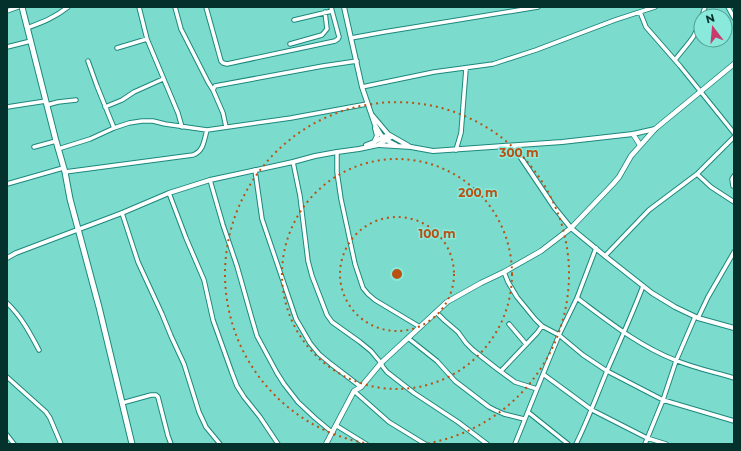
<svg xmlns="http://www.w3.org/2000/svg" width="741" height="451" font-family="Montserrat,sans-serif">
  <rect width="100%" height="100%" fill="#7bdcce"/>
  <g fill="none" stroke-linecap="round" stroke-linejoin="round">
    <defs>
      <path id="minor" d="M 139,7 L 147,39 L 178,113 L 182,127
        M 175,7 L 181,29 L 208,82 L 213,90
        M 206,7 L 221,61 L 223,63 L 227,64 L 335,41 L 338,39 L 339,37 L 331,7
        M 728,7 L 734,18
        M 7,11 L 18,7
        M 640,12 L 646,27 L 653,35 L 680,66 L 734,133
        M 702,16 L 705,7
        M 294,20 L 332,11
        M 27,28 C 43,22 54,18 68,7
        M 351,38 L 384,32 L 538,7
        M 290,44 L 322,35 L 327,29 L 325,12
        M 7,47 L 31,41
        M 117,48 L 147,39
        M 675,60 C 686,45 696,38 701,19
        M 88,61 L 97,86 L 114,128
        M 362,87 L 381,83 L 434,72 L 493,64 L 536,50 L 615,20 L 655,7
        M 47,105 L 58,102 L 76,100
        M 7,107 L 46,101
        M 105,107 L 122,100 L 134,92 L 163,79
        M 226,127 L 223,113 L 213,90 L 215,86 L 323,66 L 357,61
        M 34,147 L 56,141
        M 58,149 L 90,139 L 114,128 L 129,123 L 142,121 L 153,121 L 165,124 L 207,130 L 291,118 L 367,104
        M 456,150 L 461,133 L 466,69
        M 337,152 L 337,172 L 341,199 L 355,264 L 363,288 L 368,294 L 375,300 L 420,327
        M 293,162 L 300,196 L 308,261 L 312,276 L 327,315 L 332,322 L 360,342 L 371,351 L 381,363 L 383,367 L 387,372 L 414,393 L 458,422 L 487,444
        M 255,170 L 262,219 L 296,319 L 310,343 L 319,354 L 331,364 L 361,387
        M 65,172 L 193,155 C 204,151 204,140 207,130
        M 697,174 L 711,187 L 734,202
        M 210,180 L 223,225 L 237,266 L 252,319 L 257,336 L 277,373 L 284,384 L 298,402 L 315,418 L 333,433
        M 7,184 L 63,168
        M 733,186 L 732,179 L 734,176
        M 169,193 L 186,238 L 204,280 L 213,320 L 232,373 L 237,386 L 244,397 L 260,417 L 278,444
        M 122,213 L 138,262 L 162,314 L 171,336 L 184,364 L 199,412 L 206,427 L 220,444
        M 605,256 L 649,210 L 697,174 L 734,137
        M 504,272 L 508,282 L 517,297 L 535,319 L 542,326 L 559,335 L 583,355 L 607,371 L 663,400 L 734,421
        M 577,298 C 608,321 639,346 675,360 C 694,368 714,372 734,378
        M 7,303 C 21,316 30,333 39,350
        M 436,312 L 444,320 L 458,332 L 466,343 L 473,350 L 496,368 L 515,382 L 537,389
        M 698,318 L 708,297 L 734,252
        M 509,324 L 526,344
        M 408,338 L 437,361 L 455,381 L 489,407 L 495,410 L 504,414 L 524,419
        M 501,371 L 537,333 L 542,326
        M 543,374 L 592,410 L 647,438 L 666,444
        M 7,377 L 46,412 L 50,418 L 61,444
        M 354,391 L 389,422 L 425,444
        M 122,403 L 151,395 L 156,395 L 158,397 L 168,436 L 171,444
        M 528,412 L 568,444
        M 337,426 L 366,444
        M 7,435 L 14,444
        M 515,444 L 537,389 L 559,335 L 577,298 L 596,248
        M 576,444 C 588,420 597,395 607,371 C 619,343 632,315 643,286
        M 645,444 L 663,400 L 676,361 L 695,317"/>
      <path id="tertiary" d="M 344,7 L 362,87 L 375,125 L 381,135 L 386,140 L 396,145
        M 372,115 L 388,134 L 409,146
        M 374,142 L 377,136 L 375,128
        M 366,145 L 374,142 L 386,136
        M 379,145 L 411,147 L 433,151 L 562,142 L 633,134 L 655,129
        M 513,146 L 554,207 L 571,228 L 605,256 L 652,293 L 675,307 L 698,318 L 734,328
        M 7,258 L 16,253 L 122,213 L 169,193 L 210,180 L 293,162 L 315,156 L 337,152 L 359,149 L 378,145 L 391,137"/>
      <path id="secondary" d="M 633,134 L 640,145
        M 326,444 L 354,391 L 361,387 L 381,363 L 447,302 L 481,283 L 504,272 L 541,251 L 571,228 L 613,184 L 619,177 L 631,156 L 655,129 L 734,64"/>
      <path id="primary" d="M 22,7 L 56,141 L 65,172 L 70,199 L 99,307 L 132,444"/>
    </defs>
    <use href="#minor" stroke="#1b887c" stroke-width="5.5"/>
    <use href="#tertiary" stroke="#1b887c" stroke-width="6"/>
    <use href="#secondary" stroke="#1b887c" stroke-width="6"/>
    <use href="#primary" stroke="#1b887c" stroke-width="7"/>
    <use href="#minor" stroke="#fff" stroke-width="3.5"/>
    <use href="#tertiary" stroke="#fff" stroke-width="4"/>
    <use href="#secondary" stroke="#fff" stroke-width="4.5"/>
    <use href="#primary" stroke="#fff" stroke-width="5"/>
  </g>
  <g fill="none" stroke="#ba5112" stroke-width="2" stroke-dasharray="2 4">
    <circle cx="397" cy="274" r="57"/>
    <circle cx="397" cy="274" r="115"/>
    <path d="M370 444A172 172 0 1 1 424 444"/>
  </g>
  <circle cx="397" cy="274" r="6" fill="#ba5112" stroke="#89e9db" stroke-width="2"/>
  <g font-size="12" text-anchor="middle" font-weight="bold" fill="#ba5112" stroke="#89e9db" stroke-width="3" stroke-linejoin="round" paint-order="stroke">
    <text x="519" y="157">300 m</text>
    <text x="478" y="197">200 m</text>
    <text x="437" y="238">100 m</text>
  </g>
  <rect width="741" height="451" fill="none" stroke="#04312c" stroke-width="16"/>
  <g transform="translate(713 28) rotate(344)"><circle r="19" fill="#89e9db" stroke="#549f95"/>
  <path d="M0-3L7 15L0 10L-7 15Z" fill="#c83b6c"/>
  <text y="-6" font-size="11" font-weight="bold" text-anchor="middle" fill="#04312c">N</text>
  </g>
</svg>
